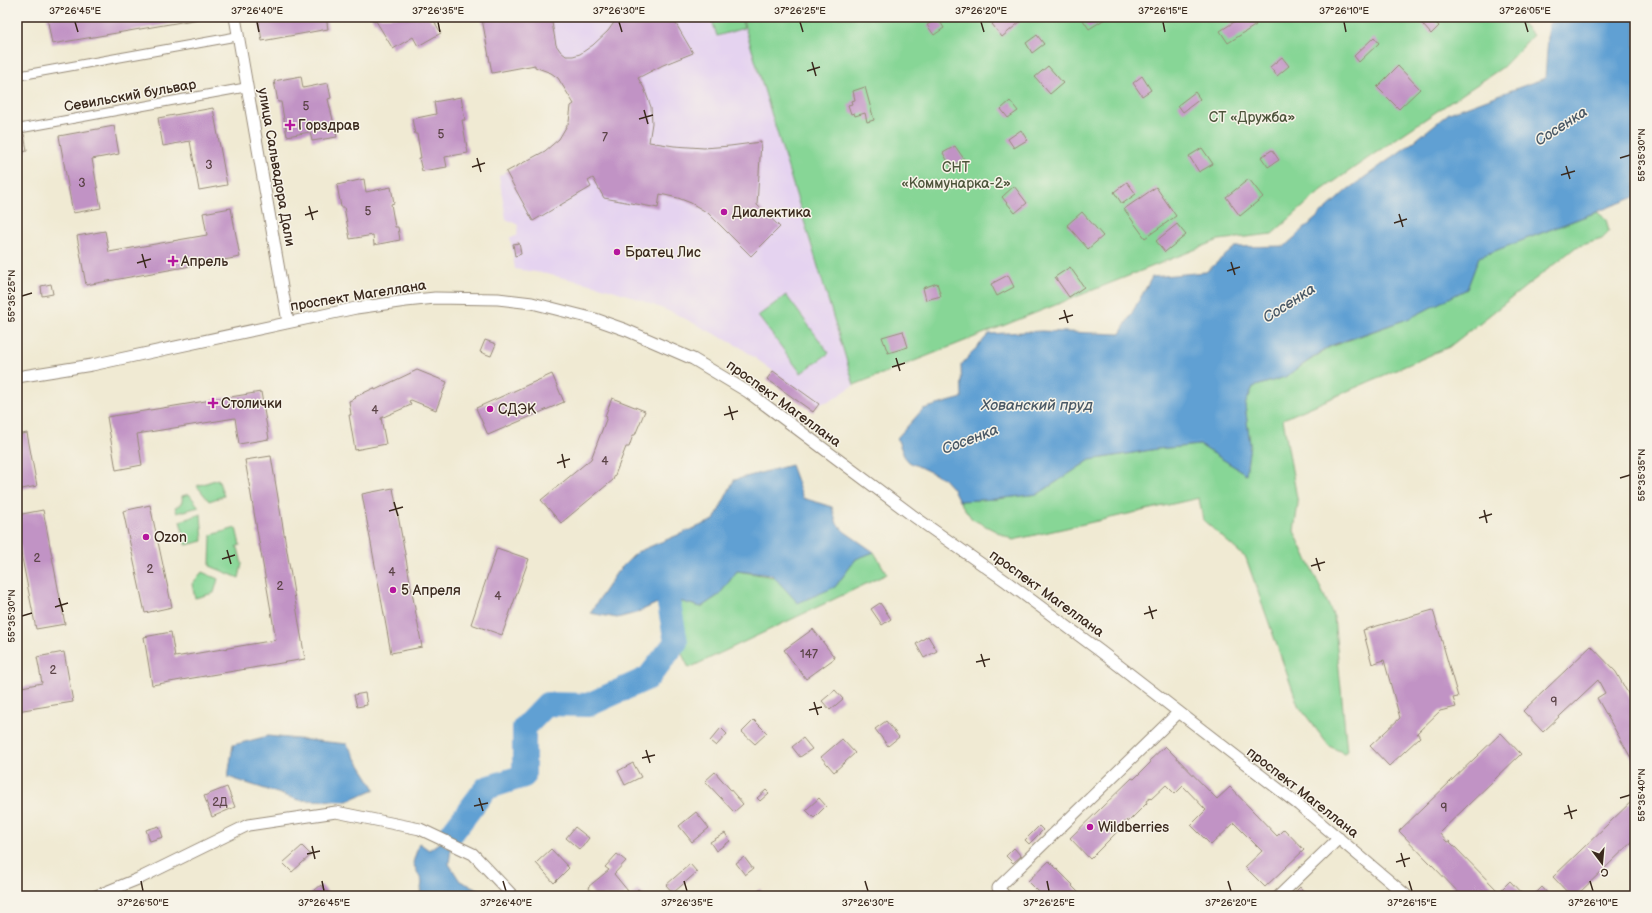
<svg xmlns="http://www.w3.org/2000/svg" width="1652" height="913" font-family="'Balsamiq Sans',sans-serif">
  <rect width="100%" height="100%" fill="#f7f3e8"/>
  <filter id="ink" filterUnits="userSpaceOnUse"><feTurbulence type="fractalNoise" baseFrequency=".025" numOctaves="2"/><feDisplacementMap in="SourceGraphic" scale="8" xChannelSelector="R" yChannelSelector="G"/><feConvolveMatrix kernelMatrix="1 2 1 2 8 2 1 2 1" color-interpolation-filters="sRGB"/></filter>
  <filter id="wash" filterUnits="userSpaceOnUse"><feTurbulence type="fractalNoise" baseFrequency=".012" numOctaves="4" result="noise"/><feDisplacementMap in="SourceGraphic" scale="16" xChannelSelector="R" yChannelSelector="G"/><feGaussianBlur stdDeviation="0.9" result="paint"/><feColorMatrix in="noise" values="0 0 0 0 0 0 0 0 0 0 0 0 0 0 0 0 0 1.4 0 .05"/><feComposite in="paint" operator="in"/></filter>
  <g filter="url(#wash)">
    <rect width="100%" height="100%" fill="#f0ead3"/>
    <path fill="#e5d3f0" d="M 482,17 L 742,17 L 854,385 L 832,400 L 819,404 L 740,347 L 676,314 L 628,295 L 599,286 L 542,273 L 515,269 L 510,237 L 517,236 L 518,225 L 506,219 L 499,176 L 553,145 L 566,127 L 570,117 L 571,106 L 574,104 L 558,78 L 551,73 L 535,67 L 535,65 L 492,73 Z"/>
    <path fill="#87d696" stroke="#61805a" d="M 711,17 L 741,17 L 744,28 L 717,36 Z
      M 742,17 L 1516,17 L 1533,35 L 1503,67 L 1403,134 L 1322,190 L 1272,234 L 1219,240 L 854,385 Z
      M 1597,212 L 1606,219 L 1609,232 L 1602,239 L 1576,247 L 1449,347 L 1283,419 L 1298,504 L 1294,531 L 1334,617 L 1347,751 L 1344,753 L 1329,746 L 1298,705 L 1246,558 L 1203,520 L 1199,498 L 1013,540 L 972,519 L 959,501 L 996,499 L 1038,494 L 1090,460 L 1157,449 L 1200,445 L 1246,474 L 1250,444 L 1245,405 L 1253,387 L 1285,377 L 1330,347 L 1410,318 L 1467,289 L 1479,257 Z
      M 786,295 L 829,353 L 801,373 L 758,316 Z
      M 218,479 L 224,496 L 209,501 L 197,486 Z
      M 189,494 L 199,507 L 177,513 L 175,507 C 181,505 183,503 182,496 Z
      M 201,514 L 203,541 L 186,545 L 180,521 Z
      M 236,528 L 240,545 L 236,547 L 238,548 L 242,564 L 239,578 L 210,566 L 211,535 Z
      M 874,552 L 887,574 L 689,668 L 676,642 L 668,598 L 701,607 L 719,595 L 737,571 L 835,587 L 856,559 Z
      M 202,572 L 218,579 L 214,593 L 195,598 L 192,584 Z"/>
    <path fill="#61a0d3" stroke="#4e6578" d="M 1567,17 L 1635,17 L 1635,197 L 1479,257 L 1467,289 L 1410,318 L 1330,346 L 1285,377 L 1253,387 L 1245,405 L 1250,444 L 1246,474 L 1200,445 L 1157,449 L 1090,460 L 1038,494 L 996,499 L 959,501 L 953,489 L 943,478 L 909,462 L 904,456 L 897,438 L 923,409 L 962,398 L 961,365 L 989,334 L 1041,331 L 1120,334 L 1152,277 L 1206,272 L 1235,247 L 1285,246 L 1347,190 L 1412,143 L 1449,113 L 1545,78 L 1549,23 Z
      M 791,465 L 803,498 L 832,507 L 837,524 L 845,532 L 874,552 L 856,559 L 835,587 L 798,603 L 772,575 L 737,571 L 719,595 L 701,607 L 668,598 L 636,613 L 617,618 L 590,613 L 617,572 L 637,552 L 714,520 L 734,480 Z
      M 268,736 L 347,744 L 375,789 L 347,801 L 299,800 L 228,777 L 233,745 Z
      M 440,842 L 451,849 L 449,864 L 460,881 L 478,889 L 476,896 L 420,896 L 422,882 L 413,863 L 419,843 L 429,850 Z"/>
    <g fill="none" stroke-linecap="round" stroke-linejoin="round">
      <path stroke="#61a0d3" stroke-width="24" d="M 452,833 L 486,788 L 524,776 L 524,728 L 547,704 L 588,705 L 648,678 L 676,642 L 668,598 L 689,575"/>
    </g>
    <g id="blocks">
      <path fill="#c193c5" d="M 47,17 L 205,17 L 205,18 L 52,44 Z
        M 258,17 L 326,17 L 328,29 L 262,41 Z
        M 371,17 L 429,17 L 432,22 L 434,21 L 441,33 L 418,46 L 413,37 L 393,49 L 376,21 L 374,22 Z
        M 492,17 L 493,19 L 503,17 L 551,17 L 556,45 L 561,52 L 566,56 L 573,56 L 580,54 L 593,45 L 608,31 L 618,17 L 672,17 L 693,53 L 663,65 L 638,78 L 644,88 L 651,107 L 652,123 L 649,142 L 674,146 L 704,148 L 730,146 L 761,142 L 757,205 L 780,227 L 751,256 L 708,213 L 691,203 L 678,198 L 660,194 L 658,208 L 604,198 L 593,178 L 588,181 L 591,187 L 533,221 L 506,172 L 545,151 L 559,139 L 569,122 L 571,106 L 574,104 L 558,78 L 551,73 L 535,67 L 535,65 L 492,73 L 482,19 Z
        M 1000,17 L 1017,17 L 1021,21 L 1002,37 L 992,24 Z
        M 1081,17 L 1104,17 L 1105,19 L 1089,29 Z
        M 1242,17 L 1251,17 L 1256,25 L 1228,43 L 1220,31 Z
        M 1416,17 L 1431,17 L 1439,26 L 1431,34 Z
        M 938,18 L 944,28 L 934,35 L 927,25 Z
        M 1037,35 L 1044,44 L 1032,53 L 1026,43 Z
        M 1374,37 L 1379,43 L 1359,62 L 1354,56 Z
        M 1282,57 L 1289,66 L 1277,76 L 1270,67 Z
        M 1048,66 L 1063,83 L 1050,94 L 1035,77 Z
        M 1398,66 L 1420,89 L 1399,109 L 1377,87 Z
        M 301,76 L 303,88 L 328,83 L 331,98 L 328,99 L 337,137 L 312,141 L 310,132 L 287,136 L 281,102 L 278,102 L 274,81 Z
        M 1142,76 L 1151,90 L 1142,96 L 1133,83 Z
        M 865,87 L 874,120 L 867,122 L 865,113 L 855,116 L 854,113 L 851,114 L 848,105 L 852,104 L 851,101 L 855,100 L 853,91 Z
        M 1195,92 L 1200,99 L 1183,112 L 1178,105 Z
        M 461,97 L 465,120 L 462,120 L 468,153 L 445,157 L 447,167 L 422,171 L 419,158 L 421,158 L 417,134 L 415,134 L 412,119 L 436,114 L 434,102 Z
        M 1010,101 L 1018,111 L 1008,118 L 1001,109 Z
        M 213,108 L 227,185 L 199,190 L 190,141 L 163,146 L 158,118 Z
        M 114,126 L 119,154 L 92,159 L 101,208 L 73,213 L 59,136 Z
        M 1021,130 L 1027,140 L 1014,148 L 1008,139 Z
        M 24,134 L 27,151 L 17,153 L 17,135 Z
        M 955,146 L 964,159 L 951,167 L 943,153 Z
        M 1202,148 L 1213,164 L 1199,172 L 1189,156 Z
        M 1272,150 L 1279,160 L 1268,167 L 1261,157 Z
        M 364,179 L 366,192 L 391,187 L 394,203 L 391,204 L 395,227 L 398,227 L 400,240 L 374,245 L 373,235 L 350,239 L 344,207 L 341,207 L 337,185 Z
        M 1249,179 L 1263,197 L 1240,216 L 1226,197 Z
        M 1127,182 L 1136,194 L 1122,204 L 1114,192 Z
        M 1014,186 L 1027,203 L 1015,213 L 1002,197 Z
        M 1156,187 L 1176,216 L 1145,238 L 1124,209 Z
        M 231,208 L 240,257 L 86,285 L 77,236 L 105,231 L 109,252 L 207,235 L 203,213 Z
        M 1082,212 L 1103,236 L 1088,249 L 1067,225 Z
        M 1177,224 L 1186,235 L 1165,252 L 1156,241 Z
        M 519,243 L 521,254 L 515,256 L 513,244 Z
        M 1070,267 L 1084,287 L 1069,297 L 1055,277 Z
        M 1008,275 L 1014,287 L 997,296 L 991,284 Z
        M 937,283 L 941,296 L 926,300 L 923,288 Z
        M 51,284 L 53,294 L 42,296 L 41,286 Z
        M 903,331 L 908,347 L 888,353 L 882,337 Z
        M 485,340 L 496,344 L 491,356 L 480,352 Z
        M 417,370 L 447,382 L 436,410 L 411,400 L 409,401 L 411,405 L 381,418 L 386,444 L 355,450 L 349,415 L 351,415 L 349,401 L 356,398 L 355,397 L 374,388 L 375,390 Z
        M 773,371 L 819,404 L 813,412 L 767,379 Z
        M 552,374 L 564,402 L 488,435 L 476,408 Z
        M 261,392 L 269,439 L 239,444 L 235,418 L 137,434 L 142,465 L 116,470 L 107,417 Z
        M 612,398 L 645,411 L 635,435 L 633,435 L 629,447 L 626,447 L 613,480 L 561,523 L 541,500 L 591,459 L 607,417 L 605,416 Z
        M 27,433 L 37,486 L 17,490 L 17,435 Z
        M 271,456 L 305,659 L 152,685 L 144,637 L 171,632 L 175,657 L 276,640 L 245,460 Z
        M 393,488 L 422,647 L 391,653 L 362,494 Z
        M 150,505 L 172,607 L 145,613 L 123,511 Z
        M 43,510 L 65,624 L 36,629 L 17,533 L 17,515 Z
        M 497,548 L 529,559 L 502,635 L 471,624 Z
        M 880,603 L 891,619 L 882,625 L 871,609 Z
        M 1433,610 L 1458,697 L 1453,698 L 1456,707 L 1440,711 L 1417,733 L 1420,737 L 1389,766 L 1370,746 L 1400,718 L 1384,660 L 1372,664 L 1363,630 Z
        M 813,629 L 835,658 L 806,679 L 784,650 Z
        M 928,636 L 937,651 L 924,658 L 916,644 Z
        M 1591,646 L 1616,672 L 1635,706 L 1635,765 L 1597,698 L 1605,693 L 1598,680 L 1543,732 L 1523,711 Z
        M 64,652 L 73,702 L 17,711 L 17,688 L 42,683 L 37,657 Z
        M 835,690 L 843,699 L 830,710 L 822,701 Z
        M 365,693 L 367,705 L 357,707 L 354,695 Z
        M 754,720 L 767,733 L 755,744 L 742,732 Z
        M 886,721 L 899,737 L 888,746 L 875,729 Z
        M 721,728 L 727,734 L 716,746 L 710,741 Z
        M 1501,733 L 1521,754 L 1439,833 L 1447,842 L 1449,841 L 1499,892 L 1510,881 L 1524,896 L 1462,896 L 1399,831 Z
        M 803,738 L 812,749 L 800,757 L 792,747 Z
        M 842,739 L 855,753 L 834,772 L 821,757 Z
        M 1165,746 L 1217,799 L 1230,787 L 1277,836 L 1284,829 L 1304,850 L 1265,887 L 1245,867 L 1262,851 L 1234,823 L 1211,845 L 1191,825 L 1206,810 L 1183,786 L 1175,794 L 1166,785 L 1151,799 L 1150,798 L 1146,801 L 1147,803 L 1128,822 L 1127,820 L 1123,824 L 1124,825 L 1090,859 L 1070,838 L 1132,778 L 1134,779 L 1151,762 L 1149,761 Z
        M 633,763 L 641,777 L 625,785 L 618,771 Z
        M 715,772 L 743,804 L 734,812 L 705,781 Z
        M 227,787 L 235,807 L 212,817 L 204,796 Z
        M 766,790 L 769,793 L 760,801 L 757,798 Z
        M 819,798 L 826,806 L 814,818 L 806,810 Z
        M 1635,798 L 1635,839 L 1576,896 L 1571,896 L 1553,877 Z
        M 696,812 L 709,828 L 692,842 L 679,826 Z
        M 159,826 L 163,837 L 150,841 L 146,830 Z
        M 1039,826 L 1043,830 L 1029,844 L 1025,840 Z
        M 575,827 L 589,838 L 580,850 L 566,838 Z
        M 725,833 L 730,841 L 716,851 L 710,842 Z
        M 302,846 L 311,855 L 292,872 L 283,863 Z
        M 1014,848 L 1021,856 L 1013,863 L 1006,856 Z
        M 551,849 L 569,868 L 554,883 L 536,863 Z
        M 617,854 L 626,861 L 614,874 L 628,891 L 623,896 L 595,896 L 588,887 L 609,870 L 605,867 Z
        M 744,857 L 753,869 L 745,875 L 736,863 Z
        M 1049,861 L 1073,885 L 1072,886 L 1080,894 L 1081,893 L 1084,896 L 1043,896 L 1028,881 Z
        M 690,864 L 697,872 L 673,893 L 666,885 Z
        M 321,885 L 331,896 L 310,896 L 309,895 Z
        M 1300,887 L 1304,892 L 1299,896 L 1291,896 Z
        M 1542,887 L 1550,896 L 1533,896 Z
        M 638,889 L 645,896 L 631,896 Z
        M 760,889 L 765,896 L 750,896 Z
        M 1222,890 L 1228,896 L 1216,896 Z"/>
    </g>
  </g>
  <g filter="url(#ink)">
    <use href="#blocks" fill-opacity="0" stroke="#968a78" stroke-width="1"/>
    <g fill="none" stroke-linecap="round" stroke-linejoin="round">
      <defs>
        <path id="pedestrian" d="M 17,76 L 239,36
          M 17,129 L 248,87"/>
        <path id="minor" d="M 235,17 L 288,322
          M 17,377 L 92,365 L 356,308 L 406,301 L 435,298 L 498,299 L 532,303 L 595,319 L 626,330 L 693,359 L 748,392 L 912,515 L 1007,582 L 1100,651 L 1299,805 L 1407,896
          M 96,896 L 138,879 L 248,825 L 336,812 L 420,829 L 473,854 L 513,896
          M 1005,896 L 998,888 L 1178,713
          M 1279,896 L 1339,838"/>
      </defs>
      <use href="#pedestrian" stroke="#968a78" stroke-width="10"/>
      <use href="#minor" stroke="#968a78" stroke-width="13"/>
      <use href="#pedestrian" stroke="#fff" stroke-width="8"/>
      <use href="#minor" stroke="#fff" stroke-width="11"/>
    </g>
  </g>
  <path fill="none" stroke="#3b2a1e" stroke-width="1.5" d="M 75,22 L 78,32M 257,22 L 259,32M 438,22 L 440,32M 619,22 L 622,32M 800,22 L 803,32M 981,22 L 984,32M 1163,22 L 1165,32M 1344,22 L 1346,32M 1525,22 L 1528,32M 812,62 L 816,76M 807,71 L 820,67M 644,110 L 648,124M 639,119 L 653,115M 477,158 L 481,172M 1620,158 L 1630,155M 1566,166 L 1570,179M 472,167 L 485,163M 1561,175 L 1575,171M 309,206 L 313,220M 1399,214 L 1403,227M 305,215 L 318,211M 1394,223 L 1407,219M 142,254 L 146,268M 1231,262 L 1235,275M 137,263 L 151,259M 1227,271 L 1240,267M 22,296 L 32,293M 1064,310 L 1068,323M 1059,319 L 1073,315M 896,358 L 900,371M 892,367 L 905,363M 729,406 L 733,420M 724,415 L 738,411M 562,454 L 565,468M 557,463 L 570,459M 1620,478 L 1630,475M 394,502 L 398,516M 1484,510 L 1487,523M 389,511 L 403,507M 1479,518 L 1492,514M 227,550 L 231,564M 1316,558 L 1320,571M 222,559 L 235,555M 1311,566 L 1325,562M 59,598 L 63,612M 1149,606 L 1153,619M 55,607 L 68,603M 1144,614 L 1157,610M 22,616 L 32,613M 981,654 L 985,667M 976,662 L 990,659M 814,702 L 818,715M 809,710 L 822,707M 646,750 L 650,763M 642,758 L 655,755M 479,798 L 483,811M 1620,798 L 1630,795M 1568,805 L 1572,819M 474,806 L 488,803M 1564,814 L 1577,810M 312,846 L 315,859M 1401,853 L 1405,867M 307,854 L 320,851M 1396,862 L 1410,858M 141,881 L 143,891M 322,881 L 324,891M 503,881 L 506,891M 684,881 L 687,891M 865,881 L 868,891M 1047,881 L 1049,891M 1228,881 L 1231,891M 1409,881 L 1412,891M 1590,881 L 1593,891"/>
  <g fill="#b5179e" stroke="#f7f3e8" stroke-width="1.5">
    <path d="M288 119h4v4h4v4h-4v4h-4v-4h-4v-4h4z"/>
    <circle cx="724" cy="212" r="4"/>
    <circle cx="617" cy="252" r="4"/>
    <path d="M171 255h4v4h4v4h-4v4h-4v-4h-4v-4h4z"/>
    <path d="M211 397h4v4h4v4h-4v4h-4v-4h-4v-4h4z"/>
    <circle cx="490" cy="409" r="4"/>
    <circle cx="146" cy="537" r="4"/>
    <circle cx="393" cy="590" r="4"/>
    <circle cx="1090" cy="827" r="4"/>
  </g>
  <g text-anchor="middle" stroke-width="3" stroke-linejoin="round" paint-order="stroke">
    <g font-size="12" fill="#5c4448">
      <text x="306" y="110">5</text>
      <text x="441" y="138">5</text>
      <text x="605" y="141">7</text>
      <text x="209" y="169">3</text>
      <text x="82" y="187">3</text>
      <text x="368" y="215">5</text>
      <text x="375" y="414">4</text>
      <text x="605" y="465">4</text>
      <text x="37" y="562">2</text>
      <text x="150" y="573">2</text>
      <text x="392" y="576">4</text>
      <text x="280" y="590">2</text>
      <text x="498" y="600">4</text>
      <text x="809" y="658">147</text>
      <text x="53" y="674">2</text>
      <text x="1554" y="706">9</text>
      <text x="220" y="806">2Д</text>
      <text x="1444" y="812">9</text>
    </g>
    <g font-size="14" fill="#3b2a1e" stroke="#f7f3e8">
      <text transform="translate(130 95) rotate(-10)" y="5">Севильский бульвар</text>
      <text transform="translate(277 167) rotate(80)" y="5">улица Сальвадора Дали</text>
      <text transform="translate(358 295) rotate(-9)" y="5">проспект Магеллана</text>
      <text transform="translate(784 403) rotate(36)" y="5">проспект Магеллана</text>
      <text transform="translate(1047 593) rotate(36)" y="5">проспект Магеллана</text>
      <text transform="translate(1303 792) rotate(38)" y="5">проспект Магеллана</text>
    </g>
    <g font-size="14" fill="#4e553c" stroke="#f7f3e8">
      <text x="1252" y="122">СТ «Дружба»</text>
      <text x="956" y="172">СНТ<tspan x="956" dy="16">«Коммунарка-2»</tspan></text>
    </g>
    <g font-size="14" fill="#3b2a1e" stroke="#f7f3e8" text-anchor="start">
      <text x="298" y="130">Горздрав</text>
      <text x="732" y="217">Диалектика</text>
      <text x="625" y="257">Братец Лис</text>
      <text x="181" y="266">Апрель</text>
      <text x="221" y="408">Столички</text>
      <text x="498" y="414">СДЭК</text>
      <text x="154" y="542">Ozon</text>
      <text x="401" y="595">5 Апреля</text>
      <text x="1098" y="832">Wildberries</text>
    </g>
    <g font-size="15" font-style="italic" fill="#4a5966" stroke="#f7f3e8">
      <text transform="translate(1561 126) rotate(-33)" y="5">Сосенка</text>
      <text transform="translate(1289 303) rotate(-33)" y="5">Сосенка</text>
      <text x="1037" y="410">Хованский пруд</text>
      <text transform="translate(970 439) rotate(-21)" y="5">Сосенка</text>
    </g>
  </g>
  <rect width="1652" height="913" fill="none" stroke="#f7f3e8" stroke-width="44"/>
  <g transform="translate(1602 863) rotate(164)" stroke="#f7f3e8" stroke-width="3" paint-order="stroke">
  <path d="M0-3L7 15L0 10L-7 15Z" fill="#3b2a1e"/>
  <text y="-6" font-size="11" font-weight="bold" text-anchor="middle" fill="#3b2a1e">С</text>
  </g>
  <rect x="22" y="22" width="1608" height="869" fill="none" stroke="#3b2a1e" stroke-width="1.5"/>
  <g font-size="10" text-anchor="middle" fill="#3b2a1e">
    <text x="75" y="14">37°26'45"E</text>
    <text x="257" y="14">37°26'40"E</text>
    <text x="438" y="14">37°26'35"E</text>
    <text x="619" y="14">37°26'30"E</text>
    <text x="800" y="14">37°26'25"E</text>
    <text x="981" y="14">37°26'20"E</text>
    <text x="1163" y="14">37°26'15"E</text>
    <text x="1344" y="14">37°26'10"E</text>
    <text x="1525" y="14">37°26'05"E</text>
    <text transform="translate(1641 155) rotate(-90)" y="4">55°35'30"N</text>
    <text transform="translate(11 296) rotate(-90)" y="4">55°35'25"N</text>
    <text transform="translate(1641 475) rotate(-90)" y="4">55°35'35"N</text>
    <text transform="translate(11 616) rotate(-90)" y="4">55°35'30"N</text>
    <text transform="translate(1641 795) rotate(-90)" y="4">55°35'40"N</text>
    <text x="143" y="906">37°26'50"E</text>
    <text x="324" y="906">37°26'45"E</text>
    <text x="506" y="906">37°26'40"E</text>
    <text x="687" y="906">37°26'35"E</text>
    <text x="868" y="906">37°26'30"E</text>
    <text x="1049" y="906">37°26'25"E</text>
    <text x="1231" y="906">37°26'20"E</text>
    <text x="1412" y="906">37°26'15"E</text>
    <text x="1593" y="906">37°26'10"E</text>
  </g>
</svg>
